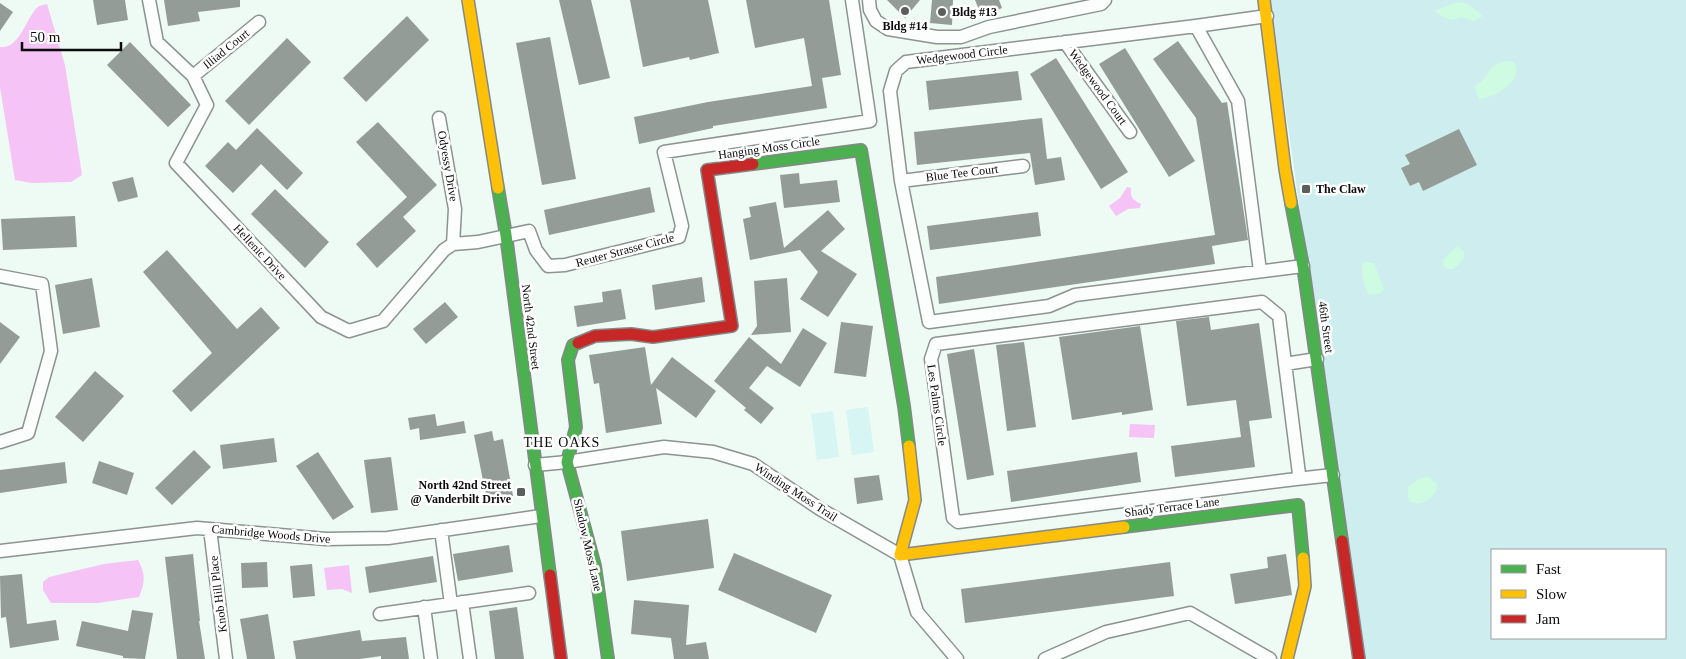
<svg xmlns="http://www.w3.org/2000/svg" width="1686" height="659" font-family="Georgia,serif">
  <rect width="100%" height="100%" fill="#eefaf4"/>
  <path fill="#cdedee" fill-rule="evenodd" d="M 1270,0 L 1686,0 L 1686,659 L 1364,659 ZM 1492,550 L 1665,550 L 1665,638 L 1492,638 Z"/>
  <path fill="#cefbe1" d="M 1462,2 L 1470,5 L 1483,16 L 1474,21 L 1461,17 L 1451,20 L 1441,16 L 1434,11 L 1451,4 Z
    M 1507,61 L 1514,62 C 1526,80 1494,98 1479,99 L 1475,89 L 1476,85 L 1484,79 L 1491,68 L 1496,64 Z
    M 1457,246 C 1471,254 1462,261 1454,269 L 1447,269 L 1443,265 L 1443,260 Z
    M 1364,262 L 1374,263 L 1384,289 L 1381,293 L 1369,295 C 1364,287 1359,270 1364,262 Z
    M 1429,477 L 1433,481 L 1437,483 C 1441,498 1410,513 1408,496 C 1408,493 1408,490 1408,487 L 1418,479 Z"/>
  <path fill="#d7f5f2" d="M 868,407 L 874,452 L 852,455 L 846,410 Z
    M 833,411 L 839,457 L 817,460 L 811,414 Z"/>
  <path fill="#f5c3f6" d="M 47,4 L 65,65 L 82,175 L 71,182 L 32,183 L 15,180 L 0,87 L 0,47 C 21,49 26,16 39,6 C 42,5 45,5 47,4 Z
    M 1127,187 L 1131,188 C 1130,198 1133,200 1141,204 L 1140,208 L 1128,209 L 1116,216 L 1109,206 L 1120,198 Z
    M 1130,424 L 1155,425 L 1154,438 L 1129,437 Z
    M 138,560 C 146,575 145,582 139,597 L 98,603 L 51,603 L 43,590 L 43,582 L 49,577 L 104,564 Z
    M 349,565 L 352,593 L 342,589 L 327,590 L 324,568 Z"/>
  <path fill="#949c97" d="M 93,0 L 125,0 L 128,20 L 97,25 Z
    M 164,0 L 240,0 L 240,7 L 198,12 L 200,21 L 168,26 Z
    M 559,0 L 591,0 L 610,78 L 579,85 Z
    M 630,0 L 708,0 L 719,53 L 690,60 L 689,57 L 643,67 Z
    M 746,0 L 829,0 L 841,75 L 822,78 L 827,108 L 713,126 L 713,128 L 639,144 L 634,117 L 708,102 L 812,86 L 804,38 L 755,48 Z
    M 887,0 L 920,0 L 905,18 Z
    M 932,0 L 953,0 L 952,25 L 930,23 Z
    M 975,0 L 999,0 L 1002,8 L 982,17 Z
    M 0,3 L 13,12 L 0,31 Z
    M 407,16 L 429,40 L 366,102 L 343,78 Z
    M 550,37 L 576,179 L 542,185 L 516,43 Z
    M 287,38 L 311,62 L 249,125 L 225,101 Z
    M 1178,41 L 1222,103 L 1227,102 L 1248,240 L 1212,246 L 1215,264 L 939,304 L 936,277 L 1215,235 L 1196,118 L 1153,59 Z
    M 130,42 L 191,105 L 168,127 L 107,65 Z
    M 1125,48 L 1195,161 L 1169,177 L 1099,64 Z
    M 1056,58 L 1128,172 L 1101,189 L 1030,74 Z
    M 1018,71 L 1022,100 L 929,110 L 926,81 Z
    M 1042,118 L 1047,159 L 1061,157 L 1065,180 L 1035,185 L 1030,153 L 917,165 L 914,132 Z
    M 378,122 L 437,185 L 403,217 L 416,231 L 377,268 L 356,244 L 407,197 L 356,142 Z
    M 257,128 L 303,173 L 287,190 L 261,164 L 233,193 L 205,166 L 228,142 L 236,150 Z
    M 1459,129 L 1477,165 L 1423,191 L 1419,182 L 1410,186 L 1401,168 L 1410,164 L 1405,155 Z
    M 799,173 L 800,184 L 837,180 L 840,202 L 784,208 L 780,175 Z
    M 133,177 L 138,197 L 118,202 L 112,182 Z
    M 650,187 L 655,212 L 549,235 L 544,210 Z
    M 275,189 L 329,242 L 305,268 L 251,214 Z
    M 776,202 L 784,248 L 828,210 L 845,229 L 821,251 L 857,274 L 828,317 L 800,299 L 818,272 L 800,250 L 750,260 L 743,219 L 751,217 L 749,207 Z
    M 1038,212 L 1041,236 L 930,250 L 927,226 Z
    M 75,216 L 77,247 L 3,250 L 1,219 Z
    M 167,250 L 237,329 L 261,307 L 280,328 L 191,412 L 172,391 L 212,353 L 143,272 Z
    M 702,277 L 705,302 L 655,310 L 652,285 Z
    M 92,278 L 100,327 L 63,334 L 55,285 Z
    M 787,278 L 791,332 L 751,335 L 757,326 L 754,281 Z
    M 621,289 L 626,319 L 577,327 L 574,306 L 603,302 L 602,292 Z
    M 445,302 L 458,317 L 426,344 L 413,329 Z
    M 1209,317 L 1211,330 L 1259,323 L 1272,418 L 1249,421 L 1255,467 L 1175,477 L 1171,446 L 1241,437 L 1236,400 L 1187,406 L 1176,321 Z
    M 0,322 L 20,337 L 0,364 Z
    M 841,322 L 873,326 L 866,377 L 834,373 Z
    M 1140,326 L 1153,410 L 1122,415 L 1122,412 L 1072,420 L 1059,337 Z
    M 803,328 L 827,343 L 800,387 L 767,366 L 749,388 L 774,408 L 761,424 L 744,410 L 746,408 L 714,381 L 749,337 L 781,364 Z
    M 1024,342 L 1036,427 L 1007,431 L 996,345 Z
    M 645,347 L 651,385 L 672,357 L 716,391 L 696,418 L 656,388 L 662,424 L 606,433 L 599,383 L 594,384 L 589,355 Z
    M 974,349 L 994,475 L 967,480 L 947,354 Z
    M 95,371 L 124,396 L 83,442 L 55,417 Z
    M 435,414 L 437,426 L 464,421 L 466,433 L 420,440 L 419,428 L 410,430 L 408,418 Z
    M 492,431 L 494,441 L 503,439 L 513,496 L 487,501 L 474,435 Z
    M 274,438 L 277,462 L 223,469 L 220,445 Z
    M 194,450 L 211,467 L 172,505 L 155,488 Z
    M 318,452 L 354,507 L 333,520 L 296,466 Z
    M 1137,452 L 1141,482 L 1011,502 L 1007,471 Z
    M 391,457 L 398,510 L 371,513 L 364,460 Z
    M 99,461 L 134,473 L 127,495 L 92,483 Z
    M 65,462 L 67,483 L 0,493 L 0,470 Z
    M 879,475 L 883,500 L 857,504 L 854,478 Z
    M 708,519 L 714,568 L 627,581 L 621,531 Z
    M 509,545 L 513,572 L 458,581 L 453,554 Z
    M 734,553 L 832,595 L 816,633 L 718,590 Z
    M 193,554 L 200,621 L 199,621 L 205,659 L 177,659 L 165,557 Z
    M 1286,554 L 1292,595 L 1235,604 L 1230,574 L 1268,568 L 1267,557 Z
    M 433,556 L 437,582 L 369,593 L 365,567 Z
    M 267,562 L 268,587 L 242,588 L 241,563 Z
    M 1170,562 L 1174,596 L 965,623 L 961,589 Z
    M 312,564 L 315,596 L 293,598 L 290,566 Z
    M 22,574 L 27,624 L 56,620 L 59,640 L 10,648 L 6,617 L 1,618 L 0,576 Z
    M 634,600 L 689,605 L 686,645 L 706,642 L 709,659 L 674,659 L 671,638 L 631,634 Z
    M 517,607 L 524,659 L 495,659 L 489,611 Z
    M 132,610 L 153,613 L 145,659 L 123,658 L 123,656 L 76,646 L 82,621 L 128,631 Z
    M 268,614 L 275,659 L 247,659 L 240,619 Z
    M 360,630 L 362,641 L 406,637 L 409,659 L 381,659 L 381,656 L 360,659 L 296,659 L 293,641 Z"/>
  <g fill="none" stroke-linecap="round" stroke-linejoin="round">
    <defs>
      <path id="street" d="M 149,0 L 157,42 L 193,76 L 207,105 L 176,163 L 321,317 L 349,331 L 383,321 L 444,250 L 453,244 L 478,242 L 529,231 L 536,250 L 548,266 L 565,265 L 679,237 L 682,226 L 664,152 L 870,121 L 852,0
        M 869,0 L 870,10 L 876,21 L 888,29 L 937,37 L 961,37 L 989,27 L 1101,4 L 1105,0
        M 1267,16 L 1196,26 L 906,62 L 896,71 L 890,91 L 901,181 L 929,322 L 1049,306 L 1075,295 L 1303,266
        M 1196,26 L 1238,101 L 1260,271
        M 1065,42 L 1130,132
        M 193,76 L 259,22
        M 439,118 L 455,209 L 453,244
        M 901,181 L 1023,166
        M 0,276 L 42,284 L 51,351 L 28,433 L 0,442
        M 1262,302 L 1279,316 L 1299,474 L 1296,479 L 958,522 L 953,518 L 931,359 L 936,344 Z
        M 1285,364 L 1317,359
        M 535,465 L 567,462 L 664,447 L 713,452 L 753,464 L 820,509 L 900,555 L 917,612 L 957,659
        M 1296,479 L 1333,475
        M 210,529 L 226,659
        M 441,530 L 451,604
        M 0,551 L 197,528 L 326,539 L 388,538 L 541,516
        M 462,602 L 470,659
        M 424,607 L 431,659
        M 380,614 L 529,593
        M 1045,659 L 1106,632 L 1190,613 L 1270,659"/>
      <path id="fast" d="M 753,164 L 861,150 L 904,406 L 909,446
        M 498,188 L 506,235 L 550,575
        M 1291,203 L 1303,266 L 1342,541
        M 578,343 L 573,345 L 568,360 L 576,427 L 567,462 L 595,566 L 608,659
        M 1124,527 L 1298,505 L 1303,558"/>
      <path id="slow" d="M 468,0 L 498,188
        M 1264,0 L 1285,169 L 1291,203
        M 909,446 L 915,500 L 900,555 L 1124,527
        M 1287,659 L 1305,586 L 1303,558"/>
      <path id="jam" d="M 578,343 L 595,336 L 631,334 L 653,337 L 732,326 L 707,170 L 753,164
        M 1342,541 L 1359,659
        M 550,575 L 561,659"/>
    </defs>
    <use href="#street" stroke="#8d9390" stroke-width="15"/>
    <use href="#fast" stroke="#848987" stroke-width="14"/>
    <use href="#slow" stroke="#848987" stroke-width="14"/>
    <use href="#jam" stroke="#848987" stroke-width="14"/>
    <use href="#street" stroke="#fcfefd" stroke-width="12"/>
    <use href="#fast" stroke="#4caf50" stroke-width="11"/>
    <use href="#slow" stroke="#ffc107" stroke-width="11"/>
    <use href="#jam" stroke="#c62828" stroke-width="11"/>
  </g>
  <g fill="#5a5f5d" stroke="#fff" stroke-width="2">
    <circle cx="905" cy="11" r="5"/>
    <circle cx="942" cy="12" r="5"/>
    <rect x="1301" y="184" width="10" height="10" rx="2.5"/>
    <rect x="516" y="487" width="10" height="10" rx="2.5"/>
  </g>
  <g text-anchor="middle" stroke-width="5" stroke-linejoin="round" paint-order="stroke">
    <g font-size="12" font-weight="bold" fill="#0b0b0b" stroke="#fff" text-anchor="start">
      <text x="952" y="16">Bldg #13</text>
      <text x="905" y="30" text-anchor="middle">Bldg #14</text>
      <text x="1316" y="193">The Claw</text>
      <text x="511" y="489" text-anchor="end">North 42nd Street<tspan x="511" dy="14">@ Vanderbilt Drive</tspan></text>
    </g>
    <g font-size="12" fill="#0b0b0b" stroke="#fff">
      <text transform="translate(226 49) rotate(-39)" y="4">Illiad Court</text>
      <text transform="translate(962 55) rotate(-7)" y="4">Wedgewood Circle</text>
      <text transform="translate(1098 87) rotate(54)" y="4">Wedgewood Court</text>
      <text transform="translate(769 148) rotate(-8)" y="4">Hanging Moss Circle</text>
      <text transform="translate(448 166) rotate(80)" y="4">Odyessy Drive</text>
      <text transform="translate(962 173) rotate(-7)" y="4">Blue Tee Court</text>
      <text transform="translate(625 250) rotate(-15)" y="4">Reuter Strasse Circle</text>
      <text transform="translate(260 252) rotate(47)" y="4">Hellenic Drive</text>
      <text transform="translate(531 327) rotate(83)" y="4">North 42nd Street</text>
      <text transform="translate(1326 327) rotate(82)" y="4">46th Street</text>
      <text transform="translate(937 405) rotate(82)" y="4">Les Palms Circle</text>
      <text transform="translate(796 492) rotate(33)" y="4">Winding Moss Trail</text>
      <text transform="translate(1172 507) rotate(-7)" y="4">Shady Terrace Lane</text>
      <text transform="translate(271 534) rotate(5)" y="4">Cambridge Woods Drive</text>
      <text transform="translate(588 545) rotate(77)" y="4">Shadow Moss Lane</text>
      <text transform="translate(218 594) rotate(-97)" y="4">Knob Hill Place</text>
    </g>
    <g font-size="14" letter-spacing="1" fill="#0b0b0b" stroke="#fff">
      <text x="562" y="447">THE OAKS</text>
    </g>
  </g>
  <rect x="1491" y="549" width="175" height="90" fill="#ffffff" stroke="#9d9d9d"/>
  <rect x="1501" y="565" width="25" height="8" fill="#4caf50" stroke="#9d9d9d"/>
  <text x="1536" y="574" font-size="15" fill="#0b0b0b">Fast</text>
  <rect x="1501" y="590" width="25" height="8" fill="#ffc107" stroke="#9d9d9d"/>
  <text x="1536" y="599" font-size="15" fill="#0b0b0b">Slow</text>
  <rect x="1501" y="615" width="25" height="8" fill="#c62828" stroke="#9d9d9d"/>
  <text x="1536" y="624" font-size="15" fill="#0b0b0b">Jam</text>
  <path d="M22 42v8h99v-8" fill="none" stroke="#0b0b0b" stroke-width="2.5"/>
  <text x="30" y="42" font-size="15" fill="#0b0b0b" stroke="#ffffff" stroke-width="4" paint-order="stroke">50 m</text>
</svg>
